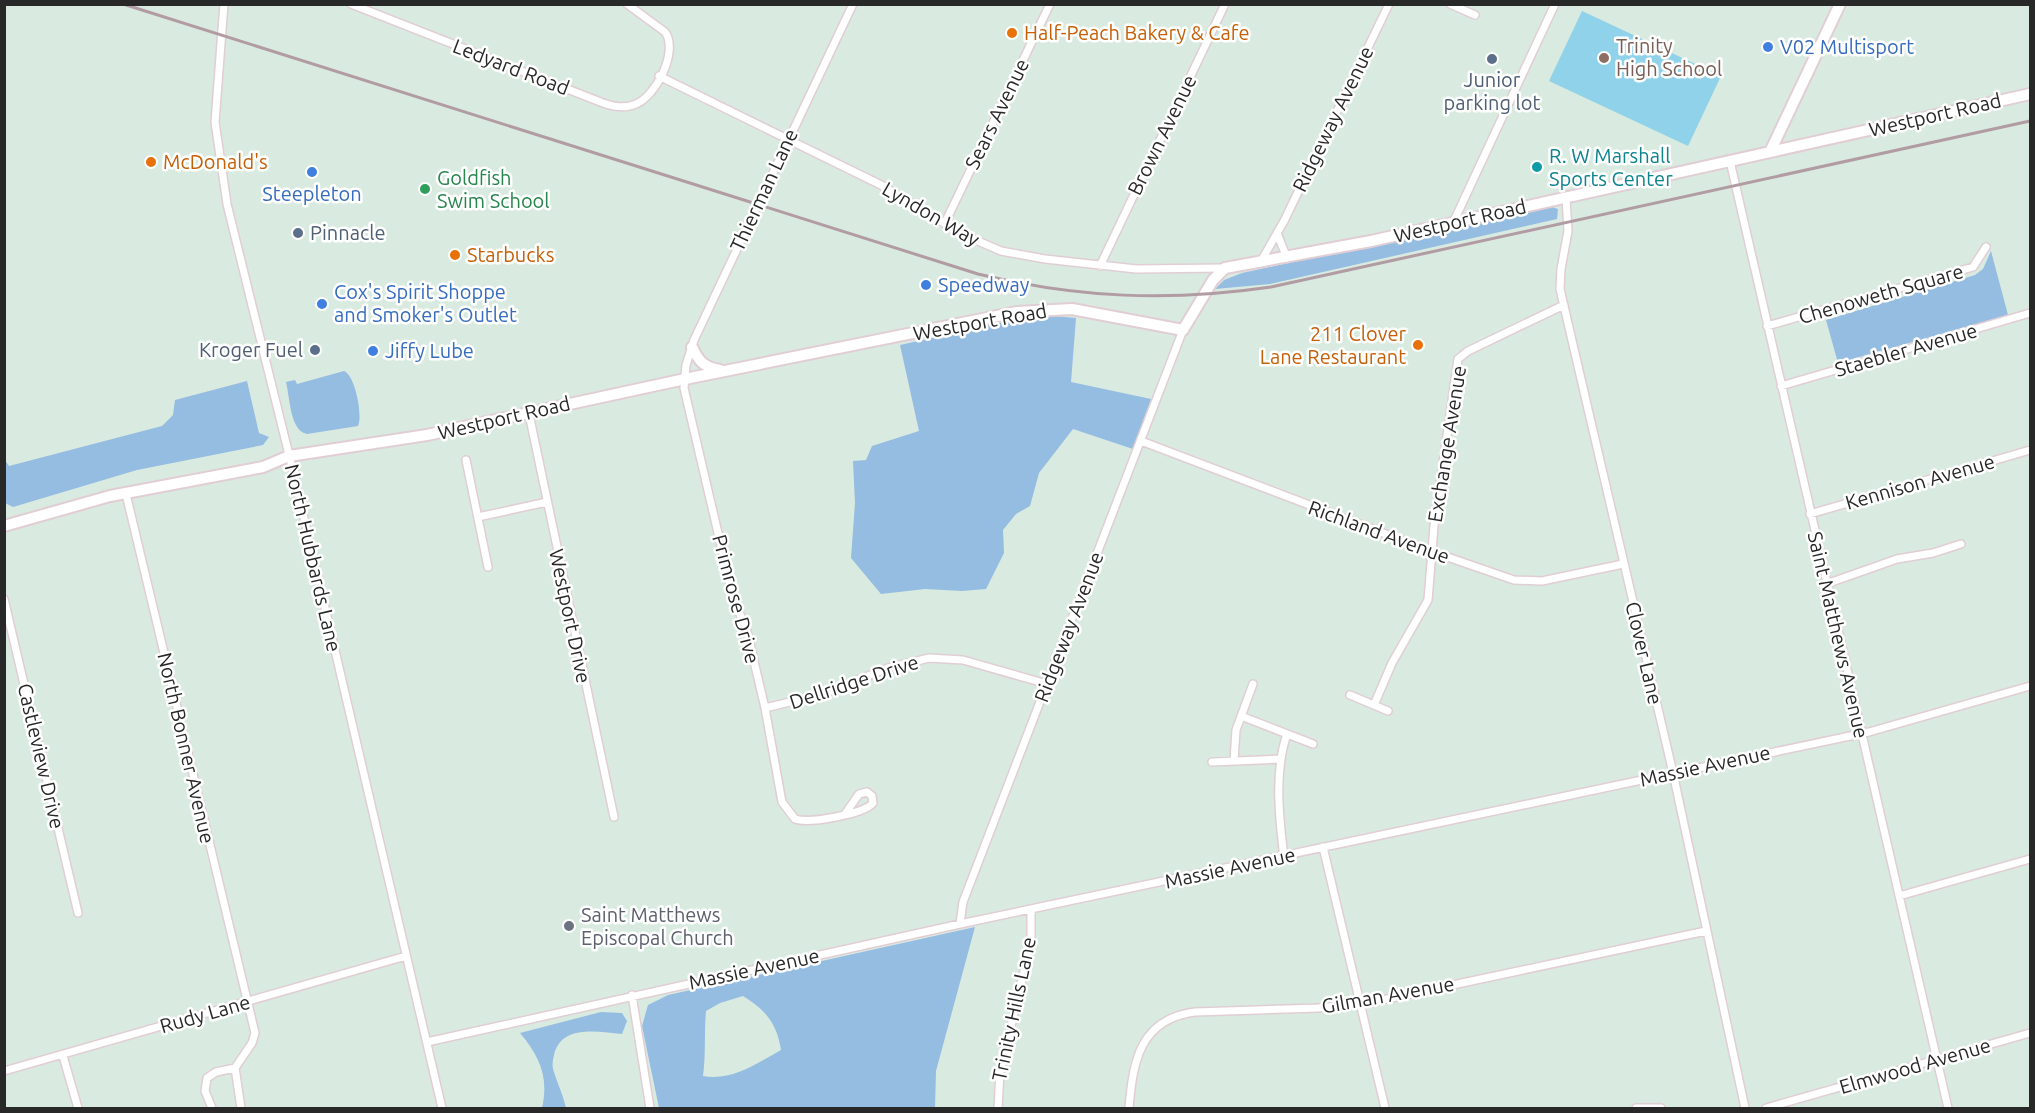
<svg xmlns="http://www.w3.org/2000/svg" width="2035" height="1113" font-family="Ubuntu,sans-serif">
  <rect width="100%" height="100%" fill="#d9eae0"/>
  <path fill="#95bce1" fill-rule="evenodd" d="M 1552,207 L 1558,209 L 1557,219 L 1270,284 L 1215,289 L 1224,280 L 1242,273 Z
    M 1991,251 L 2008,315 L 1838,363 L 1826,320 L 1975,275 L 1983,269 Z
    M 1053,316 L 1076,318 L 1071,382 L 1151,399 L 1133,449 L 1073,429 L 1039,473 L 1030,506 L 1016,514 L 1003,530 L 1004,553 L 986,589 L 962,591 L 925,589 L 881,594 L 851,558 L 855,503 L 853,461 L 866,460 L 872,446 L 919,431 L 900,345 L 1013,320 Z
    M 344,371 C 355,375 363,415 358,426 L 307,434 C 290,431 290,398 286,382 L 295,380 L 297,384 Z
    M 247,381 L 259,433 L 269,437 L 263,445 L 137,470 L 13,507 L 5,503 L 5,460 L 9,466 L 162,426 L 173,415 L 175,400 Z
    M 975,927 L 936,1071 L 935,1108 L 659,1108 L 642,1026 L 648,1005 L 668,995 ZM 743,996 C 766,1010 777,1024 781,1050 C 756,1064 732,1081 703,1076 C 706,1055 704,1033 706,1011 L 720,1003 Z
    M 601,1012 L 622,1013 L 627,1021 L 622,1034 C 599,1032 561,1024 554,1055 C 553,1060 552,1064 553,1069 C 557,1083 563,1094 566,1108 L 542,1108 C 549,1077 540,1057 520,1033 Z"/>
  <path fill="#90d2e9" d="M 1582,11 L 1721,76 L 1688,146 L 1549,81 Z"/>
  <g fill="none" stroke-linecap="round" stroke-linejoin="round">
    <defs>
      <path id="street" d="M 224,4 L 215,122 L 227,204 L 294,475 L 442,1108
        M 351,4 L 603,103 C 614,107 625,109 636,104 C 656,96 679,51 665,32 L 627,4
        M 1450,4 L 1475,15
        M 659,76 L 881,185 L 962,234 L 1001,251 L 1045,259 L 1136,269 L 1225,268
        M 1730,161 L 1948,1108
        M 1566,198 L 1568,231 L 1561,269 L 1560,289 L 1673,773 L 1745,1108
        M 945,223 L 1050,4
        M 1453,223 L 1555,4
        M 1277,233 L 1287,258
        M 1260,263 L 1284,221 L 1389,4
        M 1100,266 L 1225,4
        M 1767,326 L 1973,267 L 1986,247
        M 1781,386 L 2030,313
        M 529,414 L 614,817
        M 1141,441 L 1433,552 L 1514,580 L 1542,581 L 1623,564
        M 466,460 L 488,567
        M 126,494 L 255,1033 L 252,1043 L 235,1068 L 241,1108
        M 1810,514 L 2030,450
        M 478,517 L 547,502
        M 1826,584 L 1897,559 L 1933,553 L 1961,544
        M 4,599 L 78,913
        M 1350,695 L 1388,711
        M 1374,705 L 1392,663 L 1428,600 L 1434,526 L 1458,359 L 1468,351 L 1564,305
        M 765,708 L 823,694 L 888,668 L 929,658 L 963,660 L 1047,684
        M 1241,716 L 1313,744
        M 1234,761 L 1236,730 L 1253,684
        M 1212,762 L 1281,759
        M 845,814 L 859,794 L 867,792 L 872,796 L 873,803 C 864,814 809,824 795,819 L 782,802 L 765,708 L 747,632 L 733,597 L 684,388 L 686,365 L 694,340 L 853,4
        M 1323,847 L 1385,1108
        M 1284,857 C 1279,817 1274,772 1287,734
        M 1899,896 L 2030,859
        M 960,924 L 963,902 L 1183,330
        M 632,995 L 650,1108
        M 427,1042 L 960,924 L 1869,732 L 2030,686
        M 63,1056 L 78,1108
        M 4,1071 L 406,956
        M 212,1108 L 205,1091 L 207,1078 L 216,1072 L 235,1068
        M 998,1108 L 1000,1072 L 1031,942 L 1031,910
        M 1129,1108 C 1133,1061 1140,1019 1195,1012 L 1318,1008 L 1368,1003 L 1706,931
        M 1636,1108 L 1661,1108
        M 1766,1108 L 2030,1033"/>
      <path id="secondary" d="M 1770,152 L 1840,4
        M 692,347 C 699,362 704,367 720,370
        M 4,526 L 110,496 L 263,467 L 289,456 L 427,435 L 685,379 L 1017,312 L 1072,309 L 1183,330 L 1213,280 L 1225,268 L 1371,241 L 2030,94"/>
    </defs>
    <use href="#street" stroke="#e1ced5" stroke-width="10"/>
    <use href="#secondary" stroke="#e1ced5" stroke-width="14"/>
    <use href="#street" stroke="#fff" stroke-width="7"/>
    <use href="#secondary" stroke="#fff" stroke-width="10"/>
    <path stroke="#b29ca3" stroke-width="3" d="M 123,4 L 978,274 C 1079,298 1168,302 1271,287 L 2030,121"/>
  </g>
  <g fill="#e8710a" stroke="#fff" stroke-width="2">
    <circle cx="1012" cy="33" r="6"/>
    <circle cx="151" cy="162" r="6"/>
    <circle cx="455" cy="255" r="6"/>
    <circle cx="1418" cy="345" r="6"/>
  </g>
  <g fill="#3f7fe0" stroke="#fff" stroke-width="2">
    <circle cx="1768" cy="47" r="6"/>
    <circle cx="312" cy="172" r="6"/>
    <circle cx="926" cy="285" r="6"/>
    <circle cx="322" cy="304" r="6"/>
    <circle cx="373" cy="351" r="6"/>
  </g>
  <circle fill="#8d6e63" stroke="#fff" stroke-width="2" cx="1604" cy="58" r="6"/>
  <g fill="#5c6f8a" stroke="#fff" stroke-width="2">
    <circle cx="1492" cy="59" r="6"/>
    <circle cx="298" cy="233" r="6"/>
    <circle cx="315" cy="350" r="6"/>
  </g>
  <circle fill="#0f9aa8" stroke="#fff" stroke-width="2" cx="1537" cy="167" r="6"/>
  <circle fill="#2e9e5b" stroke="#fff" stroke-width="2" cx="425" cy="189" r="6"/>
  <circle fill="#6b7280" stroke="#fff" stroke-width="2" cx="569" cy="926" r="6"/>
  <g text-anchor="middle" stroke-width="5" stroke-linejoin="round" paint-order="stroke">
    <g font-size="20" fill="#c56008" stroke="#fff" text-anchor="start">
      <text x="1024" y="40">Half-Peach Bakery &amp; Cafe</text>
      <text x="163" y="169">McDonald's</text>
      <text x="467" y="262">Starbucks</text>
      <text x="1406" y="341" text-anchor="end">211 Clover<tspan x="1406" dy="23">Lane Restaurant</tspan></text>
    </g>
    <g font-size="20" fill="#785e54" stroke="#fff" text-anchor="start">
      <text x="1616" y="53">Trinity<tspan x="1616" dy="23">High School</tspan></text>
    </g>
    <g font-size="20" fill="#366cbe" stroke="#fff" text-anchor="start">
      <text x="1780" y="54">V02 Multisport</text>
      <text x="312" y="201" text-anchor="middle">Steepleton</text>
      <text x="938" y="292">Speedway</text>
      <text x="334" y="299">Cox's Spirit Shoppe<tspan x="334" dy="23">and Smoker's Outlet</tspan></text>
      <text x="385" y="358">Jiffy Lube</text>
    </g>
    <g font-size="20" fill="#282828" stroke="#fff">
      <text transform="translate(511 67) rotate(21)" y="7">Ledyard Road</text>
      <text transform="translate(997 114) rotate(-64)" y="7">Sears Avenue</text>
      <text transform="translate(1935 115) rotate(-13)" y="7">Westport Road</text>
      <text transform="translate(1333 119) rotate(-64)" y="7">Ridgeway Avenue</text>
      <text transform="translate(1162 135) rotate(-64)" y="7">Brown Avenue</text>
      <text transform="translate(764 190) rotate(-65)" y="7">Thierman Lane</text>
      <text transform="translate(931 214) rotate(30)" y="7">Lyndon Way</text>
      <text transform="translate(1460 221) rotate(-13)" y="7">Westport Road</text>
      <text transform="translate(1881 294) rotate(-16)" y="7">Chenoweth Square</text>
      <text transform="translate(980 322) rotate(-10)" y="7">Westport Road</text>
      <text transform="translate(1906 350) rotate(-16)" y="7">Staebler Avenue</text>
      <text transform="translate(504 418) rotate(-13)" y="7">Westport Road</text>
      <text transform="translate(1447 444) rotate(-81)" y="7">Exchange Avenue</text>
      <text transform="translate(1920 482) rotate(-16)" y="7">Kennison Avenue</text>
      <text transform="translate(1379 532) rotate(20)" y="7">Richland Avenue</text>
      <text transform="translate(313 558) rotate(77)" y="7">North Hubbards Lane</text>
      <text transform="translate(736 599) rotate(75)" y="7">Primrose Drive</text>
      <text transform="translate(570 616) rotate(78)" y="7">Westport Drive</text>
      <text transform="translate(1069 627) rotate(-69)" y="7">Ridgeway Avenue</text>
      <text transform="translate(1838 635) rotate(77)" y="7">Saint Matthews Avenue</text>
      <text transform="translate(1644 653) rotate(77)" y="7">Clover Lane</text>
      <text transform="translate(854 682) rotate(-18)" y="7">Dellridge Drive</text>
      <text transform="translate(186 748) rotate(77)" y="7">North Bonner Avenue</text>
      <text transform="translate(41 756) rotate(77)" y="7">Castleview Drive</text>
      <text transform="translate(1705 766) rotate(-12)" y="7">Massie Avenue</text>
      <text transform="translate(1230 868) rotate(-12)" y="7">Massie Avenue</text>
      <text transform="translate(754 969) rotate(-12)" y="7">Massie Avenue</text>
      <text transform="translate(1388 995) rotate(-10)" y="7">Gilman Avenue</text>
      <text transform="translate(1014 1009) rotate(-78)" y="7">Trinity Hills Lane</text>
      <text transform="translate(205 1014) rotate(-16)" y="7">Rudy Lane</text>
      <text transform="translate(1915 1066) rotate(-16)" y="7">Elmwood Avenue</text>
    </g>
    <g font-size="20" fill="#4e5e75" stroke="#fff">
      <text x="1492" y="87">Junior<tspan x="1492" dy="23">parking lot</tspan></text>
      <text x="310" y="240" text-anchor="start">Pinnacle</text>
      <text x="303" y="357" text-anchor="end">Kroger Fuel</text>
    </g>
    <g font-size="20" fill="#0d838f" stroke="#fff" text-anchor="start">
      <text x="1549" y="163">R. W Marshall<tspan x="1549" dy="23">Sports Center</tspan></text>
    </g>
    <g font-size="20" fill="#27864d" stroke="#fff" text-anchor="start">
      <text x="437" y="185">Goldfish<tspan x="437" dy="23">Swim School</tspan></text>
    </g>
    <g font-size="20" fill="#5b616d" stroke="#fff" text-anchor="start">
      <text x="581" y="922">Saint Matthews<tspan x="581" dy="23">Episcopal Church</tspan></text>
    </g>
  </g>
  <rect width="2035" height="1113" fill="none" stroke="#282828" stroke-width="12"/>
</svg>
